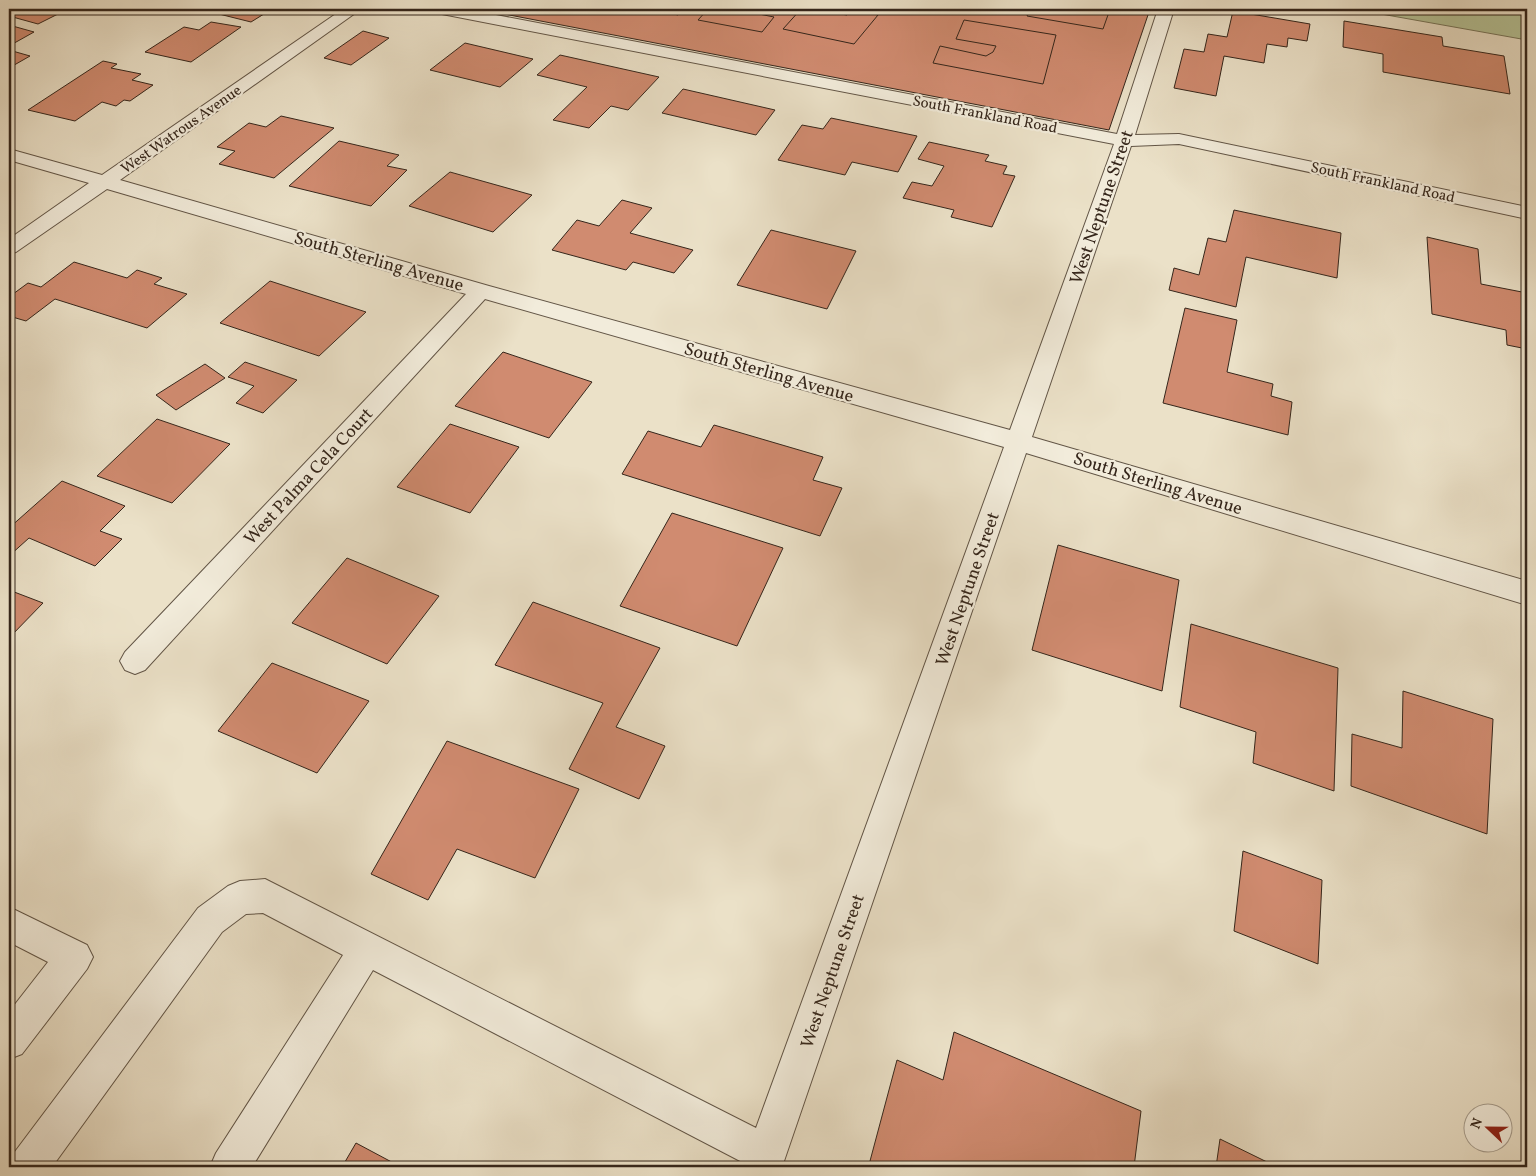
<svg xmlns="http://www.w3.org/2000/svg" width="1536" height="1176" font-family="Vollkorn,serif">
  <rect width="100%" height="100%" fill="#ebe1c8"/>
  <filter id="stains"><feTurbulence type="fractalNoise" baseFrequency=".004" numOctaves="4"/><feColorMatrix values="0 0 0 0 .2 0 0 0 0 .09 0 0 0 0 .02 0 0 0 .5 -.17"/></filter>
  <radialGradient id="worn" r=".72"><stop offset=".6" stop-color="#630" stop-opacity="0"/><stop offset="1" stop-color="#630" stop-opacity=".3"/></radialGradient>
  <path fill="#b6c397" stroke="#767459" d="M 1353,9 L 1527,9 L 1527,40 Z"/>
  <path fill="#d08b70" stroke="#35261b" d="M 9,9 L 68,9 L 38,24 L 9,16 Z
    M 199,9 L 272,9 L 251,22 Z
    M 478,9 L 1150,9 L 1109,130 Z
    M 653,9 L 684,9 L 678,15 Z
    M 708,9 L 762,9 L 759,14 L 774,17 L 762,32 L 698,20 Z
    M 801,9 L 832,9 L 829,12 L 847,15 L 851,10 L 878,15 L 854,44 L 783,29 Z
    M 1030,9 L 1088,9 L 1109,12 L 1103,29 L 1027,16 Z
    M 1233,11 L 1310,24 L 1307,41 L 1288,38 L 1287,47 L 1267,44 L 1264,63 L 1224,56 L 1216,96 L 1174,88 L 1184,49 L 1204,52 L 1208,34 L 1227,37 Z
    M 964,20 L 1056,35 L 1043,84 L 933,63 L 940,46 L 986,56 L 993,52 L 996,46 L 956,39 Z
    M 1344,21 L 1442,37 L 1443,46 L 1504,56 L 1510,94 L 1383,72 L 1383,54 L 1343,47 Z
    M 211,22 L 241,27 L 191,62 L 145,52 L 184,27 L 199,30 Z
    M 9,25 L 34,32 L 9,46 Z
    M 363,31 L 389,38 L 351,65 L 324,58 Z
    M 465,43 L 533,59 L 500,87 L 430,70 Z
    M 9,50 L 30,56 L 9,68 Z
    M 560,55 L 659,77 L 628,110 L 611,106 L 589,128 L 553,120 L 587,87 L 537,75 Z
    M 103,61 L 117,64 L 111,68 L 141,74 L 132,80 L 153,85 L 130,101 L 124,100 L 116,106 L 102,102 L 75,121 L 28,110 Z
    M 683,89 L 775,110 L 756,135 L 662,113 Z
    M 281,116 L 334,128 L 274,178 L 219,164 L 235,151 L 217,147 L 249,123 L 266,127 Z
    M 831,118 L 917,136 L 898,172 L 852,162 L 845,175 L 778,160 L 802,125 L 823,129 Z
    M 339,141 L 399,155 L 387,166 L 407,170 L 371,206 L 289,186 Z
    M 929,142 L 989,155 L 985,161 L 1007,166 L 1003,174 L 1015,176 L 992,227 L 951,217 L 954,210 L 903,198 L 912,182 L 932,186 L 944,166 L 918,159 Z
    M 450,172 L 532,195 L 493,232 L 409,206 Z
    M 622,200 L 652,208 L 630,233 L 693,250 L 674,273 L 633,262 L 626,270 L 552,250 L 577,220 L 599,226 Z
    M 1234,210 L 1341,233 L 1337,278 L 1246,257 L 1236,307 L 1169,290 L 1174,268 L 1199,275 L 1208,238 L 1226,242 Z
    M 771,230 L 856,251 L 827,309 L 737,285 Z
    M 1427,237 L 1478,249 L 1481,284 L 1527,293 L 1527,349 L 1507,345 L 1506,330 L 1432,314 Z
    M 74,262 L 127,278 L 137,270 L 162,278 L 154,284 L 187,294 L 147,328 L 55,299 L 26,321 L 9,316 L 9,297 L 28,283 L 41,287 Z
    M 270,281 L 366,312 L 319,356 L 220,323 Z
    M 1185,308 L 1237,320 L 1227,372 L 1273,384 L 1271,396 L 1292,402 L 1288,435 L 1163,403 Z
    M 503,352 L 592,382 L 549,438 L 455,406 Z
    M 245,362 L 297,380 L 263,413 L 236,403 L 254,386 L 228,377 Z
    M 205,364 L 225,378 L 176,410 L 156,395 Z
    M 157,419 L 230,444 L 172,503 L 97,476 Z
    M 450,424 L 519,447 L 470,513 L 397,487 Z
    M 714,425 L 823,457 L 813,480 L 842,488 L 820,536 L 622,474 L 648,431 L 701,447 Z
    M 62,481 L 125,506 L 100,531 L 122,539 L 95,566 L 29,538 L 9,556 L 9,528 Z
    M 672,513 L 783,548 L 737,646 L 620,606 Z
    M 1058,545 L 1179,580 L 1162,691 L 1032,650 Z
    M 347,558 L 439,596 L 387,664 L 292,623 Z
    M 9,590 L 43,603 L 9,638 Z
    M 533,602 L 660,648 L 616,727 L 665,746 L 639,799 L 569,769 L 603,703 L 495,665 Z
    M 1191,624 L 1338,668 L 1334,791 L 1253,763 L 1256,732 L 1180,707 Z
    M 272,663 L 369,701 L 317,773 L 218,731 Z
    M 1403,691 L 1493,719 L 1487,834 L 1351,786 L 1352,734 L 1402,748 Z
    M 447,741 L 579,789 L 535,878 L 457,849 L 428,900 L 371,874 Z
    M 1243,851 L 1322,880 L 1318,964 L 1234,931 Z
    M 954,1032 L 1141,1111 L 1134,1167 L 883,1167 L 870,1161 L 897,1060 L 943,1080 Z
    M 1220,1139 L 1267,1162 L 1278,1167 L 1216,1167 Z
    M 356,1143 L 401,1167 L 342,1167 Z"/>
  <g fill="none" stroke-linecap="round" stroke-linejoin="round">
    <defs>
      <path id="minor" d="M 343,9 L 361,9 L 120,180 L 489,286 L 1010,430 L 1114,144 L 442,14 L 437,12 L 434,9 L 465,9 L 1117,134 L 1158,9 L 1174,9 L 1135,135 L 1179,134 L 1527,207 L 1527,219 L 1179,144 L 1131,146 L 1032,437 L 1527,581 L 1527,605 L 1026,453 L 782,1167 L 742,1167 L 744,1163 L 373,970 L 252,1167 L 210,1167 L 216,1153 L 343,955 L 263,913 L 246,914 L 222,932 L 52,1167 L 9,1167 L 14,1153 L 198,908 L 228,886 L 240,881 L 265,879 L 756,1128 L 1004,447 L 485,299 L 145,670 L 135,674 L 125,670 L 120,661 L 125,652 L 466,294 L 107,189 L 16,252 L 9,254 L 9,239 L 89,183 L 9,160 L 9,149 L 102,175 Z
        M 9,907 L 87,945 L 93,957 L 87,969 L 22,1054 L 9,1059 L 9,1012 L 48,962 L 9,942 Z"/>
    </defs>
    <use href="#minor" stroke="#625546" stroke-width="2"/>
    <use href="#minor" fill="#f2ecdb" fill-rule="evenodd"/>
  </g>
  <g text-anchor="middle" stroke-width="4.5" stroke-linejoin="round" paint-order="stroke">
    <g font-size="15" fill="#35261b" stroke="#f2ecdb">
      <text transform="translate(985 114) rotate(11)" y="5">South Frankland Road</text>
      <text transform="translate(181 129) rotate(-35)" y="5">West Watrous Avenue</text>
      <text transform="translate(1383 182) rotate(12)" y="5">South Frankland Road</text>
    </g>
    <g font-size="18" fill="#35261b" stroke="#f2ecdb">
      <text transform="translate(1101 207) rotate(-71)" y="6">West Neptune Street</text>
      <text transform="translate(379 261) rotate(16)" y="6">South Sterling Avenue</text>
      <text transform="translate(769 372) rotate(16)" y="6">South Sterling Avenue</text>
      <text transform="translate(308 476) rotate(-47)" y="6">West Palma Cela Court</text>
      <text transform="translate(1158 483) rotate(17)" y="6">South Sterling Avenue</text>
      <text transform="translate(967 589) rotate(-71)" y="6">West Neptune Street</text>
      <text transform="translate(832 971) rotate(-71)" y="6">West Neptune Street</text>
    </g>
  </g>
  <rect width="1536" height="1176" fill="none" stroke="#ebe1c8" stroke-width="30"/>
  <rect x="10" y="10" width="1516" height="1156" fill="none" stroke="#35261b" stroke-width="2.5"/>
  <rect x="15" y="15" width="1506" height="1146" fill="none" stroke="#35261b"/>
  <g transform="translate(1488 1128) rotate(292)"><circle r="24" fill="#f2ecdb" stroke="#a69d8e"/>
  <path d="M0-4L9 19L0 12L-9 19Z" fill="#8f2418"/>
  <text y="-8" font-size="14" font-weight="bold" text-anchor="middle" fill="#35261b">N</text>
  </g>
  <rect width="100%" height="100%" filter="url(#stains)"/>
  <rect width="100%" height="100%" fill="url(#worn)"/>
</svg>
